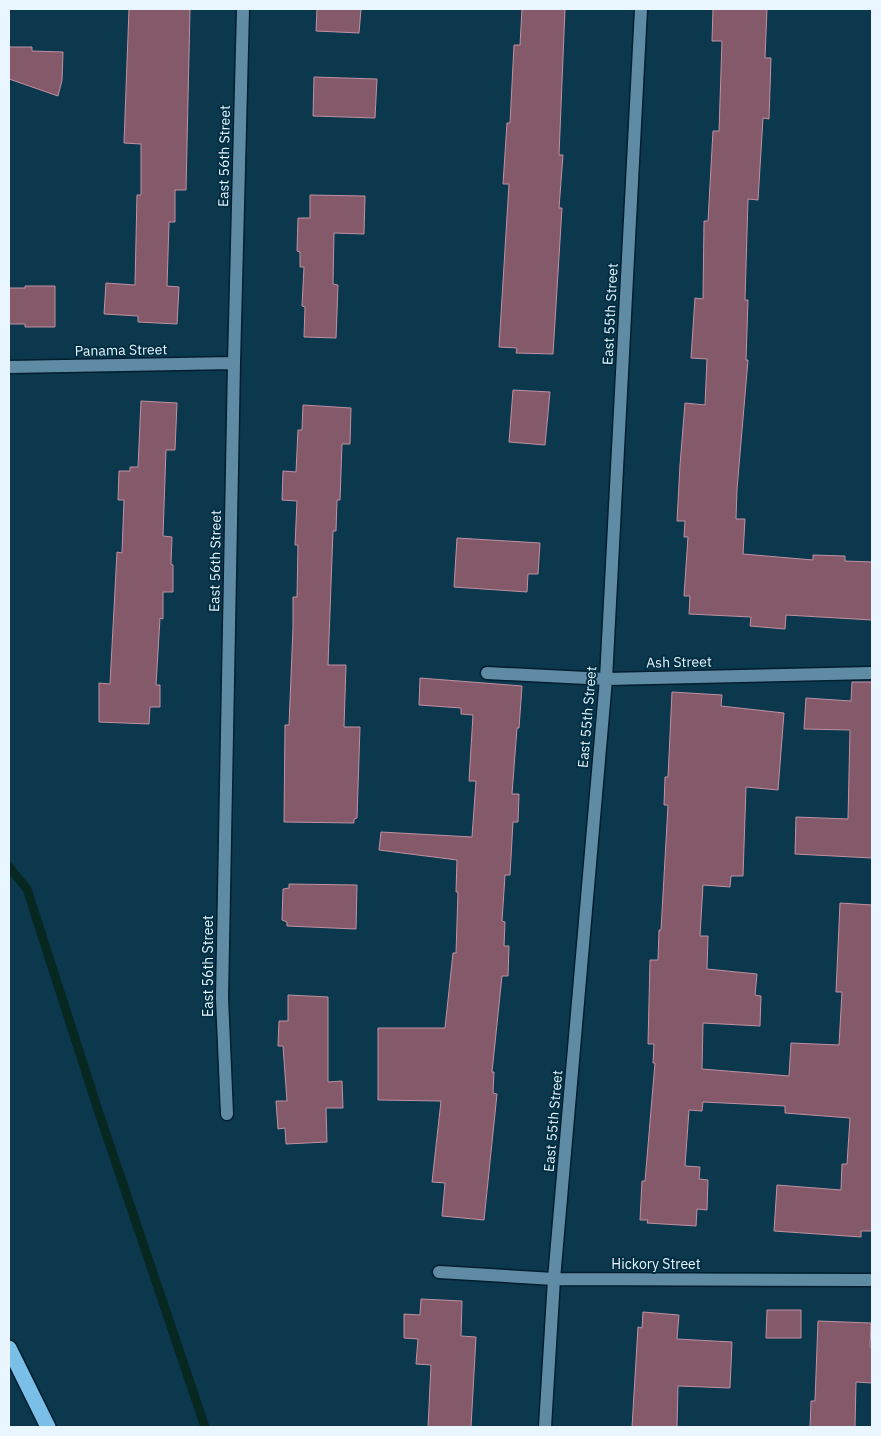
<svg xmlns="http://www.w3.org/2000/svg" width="881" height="1436" font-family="'IBM Plex Sans',sans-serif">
  <rect width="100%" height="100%" fill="#0c384e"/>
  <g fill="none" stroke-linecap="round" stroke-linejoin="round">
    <path stroke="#072821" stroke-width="9" d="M 9,867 L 27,889 L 98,1110 L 205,1427"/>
  </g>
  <path fill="#845a6a" stroke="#c091a2" d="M 129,9 L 190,9 L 186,190 L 175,190 L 175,222 L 169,222 L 167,286 L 179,287 L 177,324 L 138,322 L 138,316 L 104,314 L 106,283 L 135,285 L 137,195 L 141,195 L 141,144 L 124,143 Z
    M 317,9 L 361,9 L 359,33 L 316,31 Z
    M 522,9 L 565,9 L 559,155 L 563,155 L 559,208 L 562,208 L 553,354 L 516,353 L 517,348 L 499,347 L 509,184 L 503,184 L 507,123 L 510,123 L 514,45 L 520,45 Z
    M 713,9 L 767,9 L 765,58 L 771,58 L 769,119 L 763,118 L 758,200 L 748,199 L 745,300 L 748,300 L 746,360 L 748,360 L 737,489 L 736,519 L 745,519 L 743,554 L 813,560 L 813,555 L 845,556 L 845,561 L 872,562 L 872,620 L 786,615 L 785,629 L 750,626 L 751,617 L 689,614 L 690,596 L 684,596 L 688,537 L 684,537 L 685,521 L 677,521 L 680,465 L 685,403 L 705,405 L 707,359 L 691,358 L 695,298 L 703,299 L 704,221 L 708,221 L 713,131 L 719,131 L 722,41 L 712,41 Z
    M 9,47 L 32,47 L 32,51 L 63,52 L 62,80 L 58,96 L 9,79 Z
    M 314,77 L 377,79 L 375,118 L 313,116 Z
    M 310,195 L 365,196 L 364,234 L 334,233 L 333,284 L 338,285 L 336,338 L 304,337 L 305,307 L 302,306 L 304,267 L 300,267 L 300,252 L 297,251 L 298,218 L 310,218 Z
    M 25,286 L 55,286 L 55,327 L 25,327 L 25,324 L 9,324 L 9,288 L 25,288 Z
    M 513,390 L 550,392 L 545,445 L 509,442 Z
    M 141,401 L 177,403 L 175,450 L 166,450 L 163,536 L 172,537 L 171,564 L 173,565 L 173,592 L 163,592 L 163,619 L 160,618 L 156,685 L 160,685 L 160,707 L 150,707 L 149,724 L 99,722 L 99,683 L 110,684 L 117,552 L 122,553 L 124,500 L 118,500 L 119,471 L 130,471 L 130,467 L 138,467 Z
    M 303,405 L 351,408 L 350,444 L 342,444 L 340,500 L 337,500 L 336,531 L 333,531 L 328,665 L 346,665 L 344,727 L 360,727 L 357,818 L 354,819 L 354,823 L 284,822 L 285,725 L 289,725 L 293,628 L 293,597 L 297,597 L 298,545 L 295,545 L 297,501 L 282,500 L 283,471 L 296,472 L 298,430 L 302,430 Z
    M 457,538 L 540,543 L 538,574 L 528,574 L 527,592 L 454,587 Z
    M 420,678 L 522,686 L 519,728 L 517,728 L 512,794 L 519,794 L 518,822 L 513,822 L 510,875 L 505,875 L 502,921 L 505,922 L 504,946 L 509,946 L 508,976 L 502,976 L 492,1072 L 494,1072 L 493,1093 L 497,1094 L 484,1220 L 442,1216 L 445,1183 L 432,1182 L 441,1101 L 378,1100 L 378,1028 L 445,1028 L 453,953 L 456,953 L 458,892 L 456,892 L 457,860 L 379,850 L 381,832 L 472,837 L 476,781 L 469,781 L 473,715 L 461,714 L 461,708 L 419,705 Z
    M 852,682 L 872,682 L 872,858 L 795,854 L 796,817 L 848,819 L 850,730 L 804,729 L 806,698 L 851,701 Z
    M 672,692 L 722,695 L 721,706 L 784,713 L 778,790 L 746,787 L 743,876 L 731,876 L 730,887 L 703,885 L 700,936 L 708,936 L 707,969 L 757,974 L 755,995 L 761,996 L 760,1026 L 703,1023 L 702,1069 L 789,1076 L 791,1043 L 839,1045 L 842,992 L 836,992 L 840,903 L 872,905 L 872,1231 L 861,1231 L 861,1237 L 774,1231 L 777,1185 L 841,1190 L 842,1164 L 847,1164 L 850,1118 L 785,1113 L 785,1106 L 703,1102 L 702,1111 L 689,1110 L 685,1166 L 700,1167 L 699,1179 L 708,1180 L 707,1210 L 697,1209 L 696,1226 L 647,1223 L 648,1220 L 640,1220 L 642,1181 L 645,1181 L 655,1063 L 653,1063 L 654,1044 L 648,1044 L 650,960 L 658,960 L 659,930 L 661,930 L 668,805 L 664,805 L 665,777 L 668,777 Z
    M 289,884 L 357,885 L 356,929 L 287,926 L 287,922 L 282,920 L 283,889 L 289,888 Z
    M 288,995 L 328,997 L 328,1082 L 342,1081 L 343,1108 L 326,1108 L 327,1142 L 286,1144 L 285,1128 L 278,1129 L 276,1101 L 287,1101 L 283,1046 L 278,1046 L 279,1021 L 288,1021 Z
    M 421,1299 L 462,1301 L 461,1336 L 476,1337 L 471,1427 L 428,1427 L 431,1365 L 416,1364 L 418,1339 L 404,1338 L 404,1314 L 420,1315 Z
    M 767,1310 L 801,1310 L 801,1338 L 766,1338 Z
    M 643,1312 L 679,1315 L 677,1339 L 732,1342 L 730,1388 L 678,1386 L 677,1427 L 632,1427 L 638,1327 L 642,1328 Z
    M 818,1321 L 871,1323 L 870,1347 L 872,1347 L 872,1383 L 856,1382 L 855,1427 L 810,1427 L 811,1401 L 815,1401 Z"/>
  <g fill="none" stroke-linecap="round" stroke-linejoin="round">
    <defs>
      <path id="street" d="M 9,367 L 234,363
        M 487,673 L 606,679 L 872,673
        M 227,1114 L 222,998 L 234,363 L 243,9
        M 439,1272 L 554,1279 L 872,1280
        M 545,1427 L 554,1279 L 606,679 L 641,9"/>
      <path id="highway" d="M 9,1348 L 48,1427"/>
    </defs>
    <use href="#street" stroke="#001e2f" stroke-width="15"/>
    <use href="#highway" stroke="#001e2f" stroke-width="18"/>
    <use href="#street" stroke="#608ba4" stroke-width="12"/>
    <use href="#highway" stroke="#7abfe8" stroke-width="15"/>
  </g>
  <g text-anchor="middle" stroke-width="4" stroke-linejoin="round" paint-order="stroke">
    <g font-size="14" fill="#e9f6ff" stroke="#002e43">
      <text transform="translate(224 156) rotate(-89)" y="5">East 56th Street</text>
      <text transform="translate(610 314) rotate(-87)" y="5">East 55th Street</text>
      <text transform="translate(121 350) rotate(-1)" y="5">Panama Street</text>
      <text transform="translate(215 561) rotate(-89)" y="5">East 56th Street</text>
      <text transform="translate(679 662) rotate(-1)" y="5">Ash Street</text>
      <text transform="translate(587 717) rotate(-85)" y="5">East 55th Street</text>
      <text transform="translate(208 966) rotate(-90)" y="5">East 56th Street</text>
      <text transform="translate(553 1121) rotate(-85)" y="5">East 55th Street</text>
      <text x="656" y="1269">Hickory Street</text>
    </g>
  </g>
  <rect width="881" height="1436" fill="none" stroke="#e9f6ff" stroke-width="20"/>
</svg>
